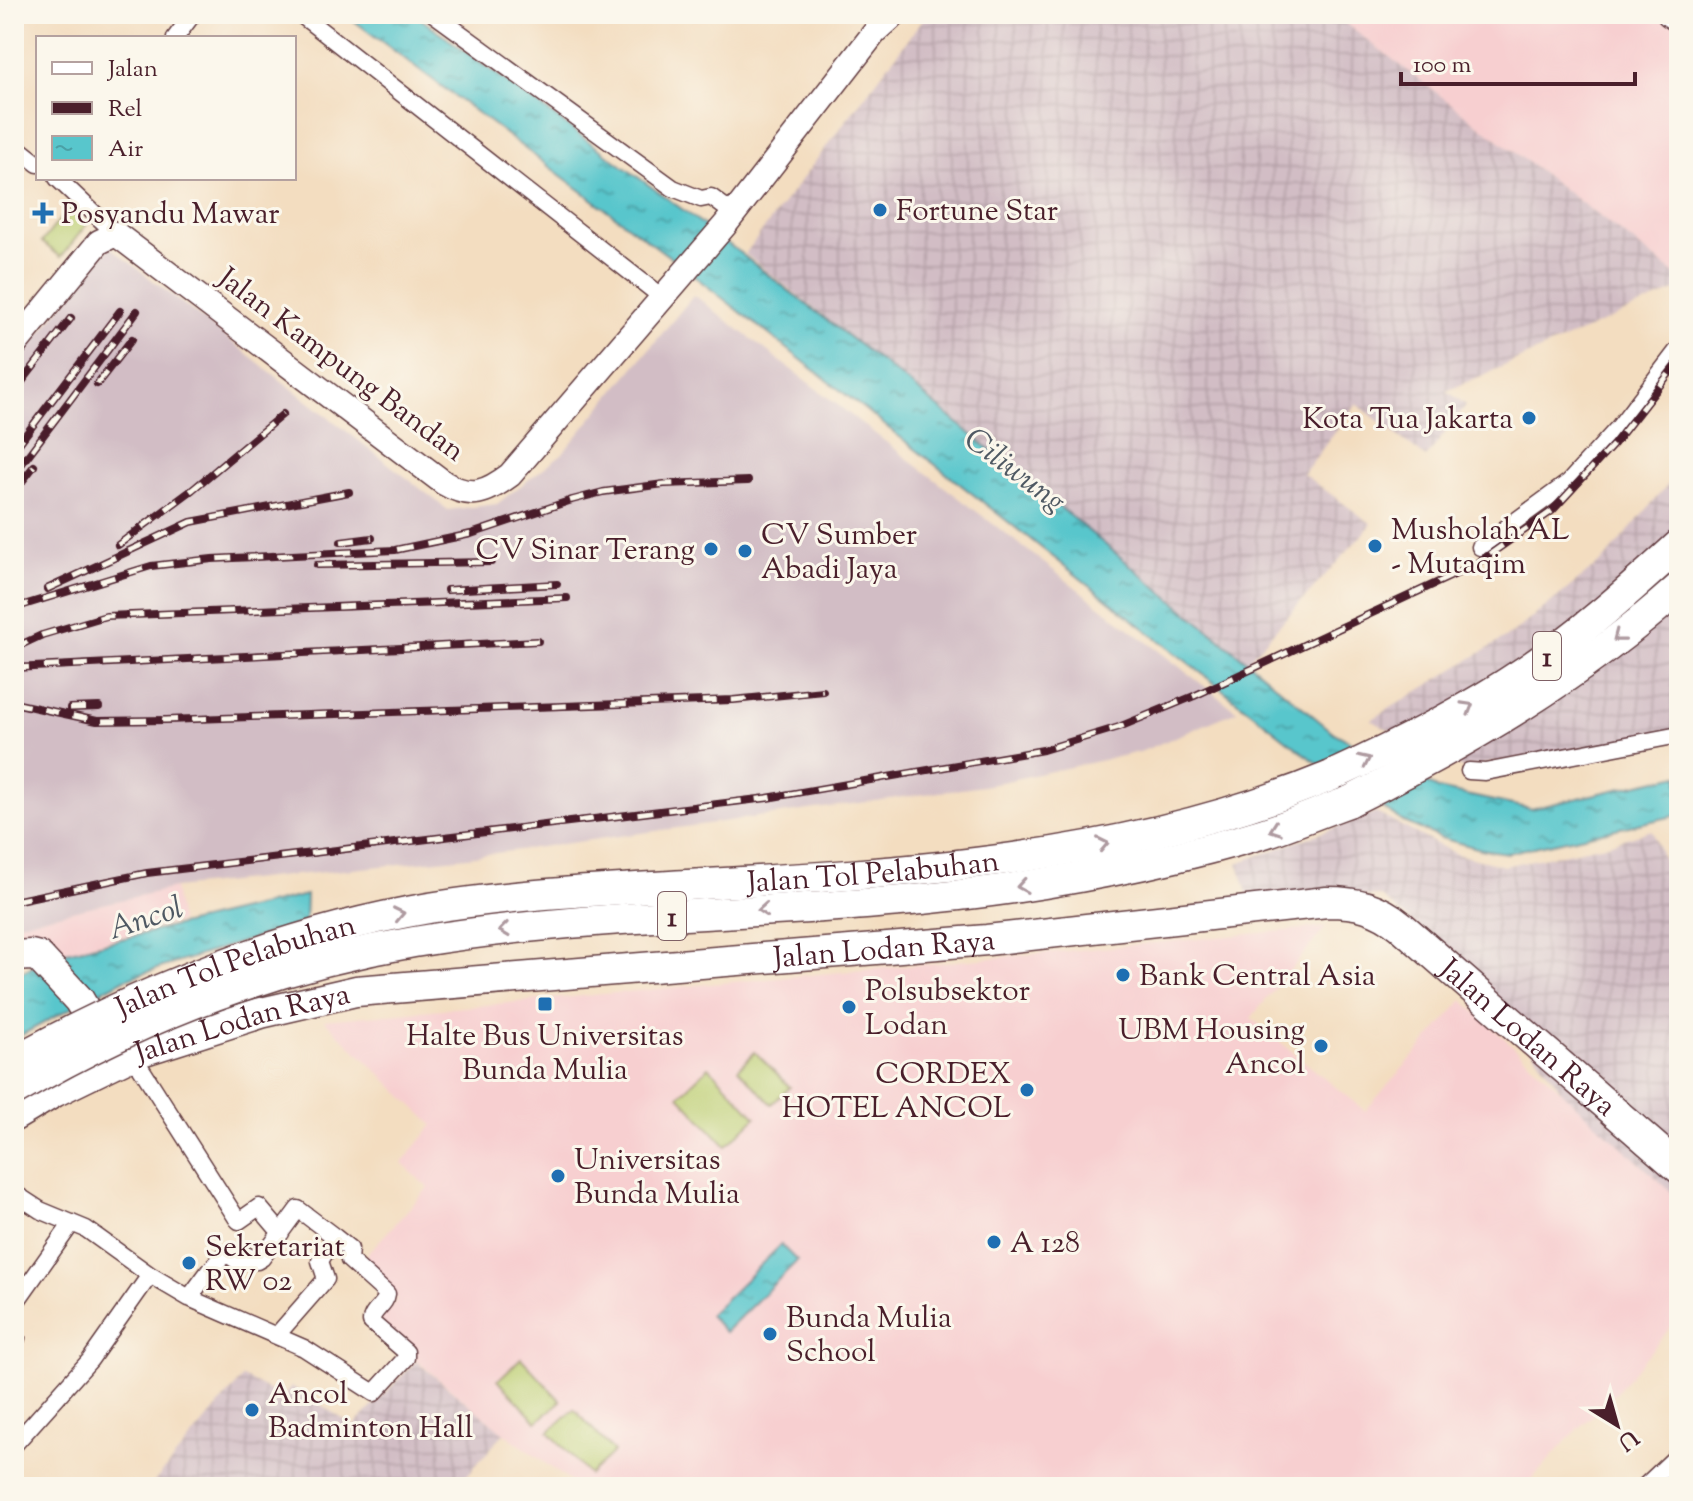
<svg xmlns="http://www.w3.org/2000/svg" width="1693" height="1501" font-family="'Sorts Mill Goudy',serif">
  <defs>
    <pattern id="industrial-grid" width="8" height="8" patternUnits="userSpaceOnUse" patternTransform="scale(2)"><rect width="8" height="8" fill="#d2bdc5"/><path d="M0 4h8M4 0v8" fill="none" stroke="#b6a2a9"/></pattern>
    <pattern id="water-ripples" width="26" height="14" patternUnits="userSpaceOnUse" patternTransform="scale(2)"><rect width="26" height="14" fill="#58c6cc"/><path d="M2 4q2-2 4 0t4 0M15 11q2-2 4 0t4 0" fill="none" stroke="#4ba0a6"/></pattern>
  </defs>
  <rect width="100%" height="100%" fill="#fbf7ec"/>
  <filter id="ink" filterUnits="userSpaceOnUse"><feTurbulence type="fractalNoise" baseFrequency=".0125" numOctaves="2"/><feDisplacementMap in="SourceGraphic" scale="16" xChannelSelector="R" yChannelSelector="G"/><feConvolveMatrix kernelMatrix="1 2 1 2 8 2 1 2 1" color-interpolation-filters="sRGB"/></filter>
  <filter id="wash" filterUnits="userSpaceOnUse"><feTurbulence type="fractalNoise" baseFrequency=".006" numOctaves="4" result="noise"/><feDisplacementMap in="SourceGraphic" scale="32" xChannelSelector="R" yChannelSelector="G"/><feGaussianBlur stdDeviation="1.8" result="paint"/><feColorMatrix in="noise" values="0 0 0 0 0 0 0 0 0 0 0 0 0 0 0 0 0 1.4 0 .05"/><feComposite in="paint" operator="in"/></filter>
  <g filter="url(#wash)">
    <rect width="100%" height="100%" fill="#f3ddc0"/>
    <path fill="#f7cfd0" d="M 1333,14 L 1679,14 L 1679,277 Z
      M 174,888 L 180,922 L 67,951 L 26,941 L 14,947 L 14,924 Z
      M 1326,927 L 1251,1018 L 1365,1111 L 1463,1000 L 1679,1199 L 1679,1317 L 1616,1393 L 1566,1441 L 1525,1487 L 578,1487 L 504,1433 L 375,1326 L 397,1299 L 357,1265 L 428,1188 L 402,1163 L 433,1125 L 324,1020 Z"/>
    <path fill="url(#industrial-grid)" d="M 927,14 L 1333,14 L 1679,277 L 1679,289 L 1447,391 L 1466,405 L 1426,458 L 1357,404 L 1303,474 L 1372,524 L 1246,662 L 915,388 L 745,254 Z
      M 1679,471 L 1679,733 L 1462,768 L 1371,720 L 1513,633 L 1606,558 Z
      M 1376,813 L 1456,854 L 1504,866 L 1605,845 L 1652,830 L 1664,862 L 1679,858 L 1679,1199 L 1564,1094 L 1482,980 L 1380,896 L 1249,899 L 1238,863 Z
      M 416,1361 L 504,1433 L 457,1487 L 150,1487 L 243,1377 L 283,1398 L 291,1386 L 354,1426 Z"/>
    <path fill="#d2bdc5" d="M 110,247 L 448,510 L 497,504 L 562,454 L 694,295 L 1237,711 L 1140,752 L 983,786 L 467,857 L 174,888 L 14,924 L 14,365 Z"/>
    <path fill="#bcce72" stroke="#83764e" stroke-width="2" d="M 68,209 L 87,224 L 61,257 L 42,242 Z
      M 755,1052 L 790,1087 L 772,1104 L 738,1069 Z
      M 709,1067 L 756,1117 L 726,1146 L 679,1096 Z
      M 521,1358 L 561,1401 L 537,1422 L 498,1380 Z
      M 574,1409 L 614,1452 L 589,1475 L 549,1432 Z"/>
    <path fill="url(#water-ripples)" stroke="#51727c" stroke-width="2" d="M 345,14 L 414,14 L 701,223 L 915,388 L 1334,733 L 1438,789 L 1531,809 L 1679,775 L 1679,815 L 1507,853 L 1481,849 L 1441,838 L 1402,821 L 1306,755 L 670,257 Z
      M 306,895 L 305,922 L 125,979 L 14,1039 L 14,976 L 58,954 Z
      M 781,1245 L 797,1261 L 725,1332 L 709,1315 Z"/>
  </g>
  <g filter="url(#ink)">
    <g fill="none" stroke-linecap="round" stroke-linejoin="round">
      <defs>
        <path id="street" d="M 300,14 L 663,298
          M 434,14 L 673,188 L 701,199 L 711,197 L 734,214
          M 175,38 L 193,14
          M 14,145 L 38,164
          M 57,178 L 116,234
          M 1480,547 L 1569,482 L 1618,428 L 1679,348
          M 1469,771 L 1485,772 L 1679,735
          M 132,1054 L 237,1219 L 239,1221 L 259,1207 L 281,1233
          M 14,1193 L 40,1210 L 86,1229 L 150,1275 L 189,1298 L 304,1348 L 374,1393 L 406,1358 L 406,1352 L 371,1322 C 371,1311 386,1305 387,1294 L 349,1260 L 350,1249 L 335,1237
          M 189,1298 L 209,1271 L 225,1255 L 229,1255 L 240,1263 L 248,1256 L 257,1261 L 262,1258 L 298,1209 L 335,1237 L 320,1261 L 326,1279 L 277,1335
          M 14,1305 L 72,1223
          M 14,1335 L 17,1338 L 14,1343
          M 14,1445 L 90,1360 L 150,1275
          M 1644,1487 L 1679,1454"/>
        <path id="secondary" d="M 1669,14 L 1679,21
          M 14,346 L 99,242 L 116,234 L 444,483 C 471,499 486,493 510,475 L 725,225 L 875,32 L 895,14"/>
        <g id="highway">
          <path d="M 1331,776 C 1397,746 1463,713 1524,672 C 1579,635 1630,590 1679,545"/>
          <path d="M 1348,802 C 1467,743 1580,677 1679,588"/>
          <path d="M 14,956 L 31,955 L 39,957 L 79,1000 L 104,1043"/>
          <path id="s1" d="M 14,1116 L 54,1092 L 132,1054 L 261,1013 L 356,991 L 987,940 L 1327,902 C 1357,902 1378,907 1401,926 L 1679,1168"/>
        </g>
      </defs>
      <use href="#street" stroke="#633c41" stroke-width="19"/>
      <use href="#secondary" stroke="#633c41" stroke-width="27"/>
      <use href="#highway" stroke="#633c41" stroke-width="33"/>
      <use href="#street" stroke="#fff" stroke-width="16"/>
      <use href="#secondary" stroke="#fff" stroke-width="24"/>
      <use href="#highway" stroke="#fff" stroke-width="30"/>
      <defs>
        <path id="rail" d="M 97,384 L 132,339
          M 14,392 L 71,318
          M 14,450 L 120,311
          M 14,474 L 137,311
          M 14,492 L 34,466
          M 341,542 L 372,538
          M 118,545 L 192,490 L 283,414
          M 317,565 L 491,562
          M 47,589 L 191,522 L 349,492
          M 447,590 L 557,584
          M 14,608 L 151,566 L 212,559 L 395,550 L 471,534 L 572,500 L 603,492 L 664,484 L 748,481
          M 14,648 L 42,635 L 106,616 L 567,598
          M 14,668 L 538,641
          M 14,703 L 97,721 L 166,720 L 733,700 L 823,691
          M 70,708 L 99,707
          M 14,901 L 147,873 L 767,798 L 1043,750 L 1119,727 L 1194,696 L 1473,566 L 1552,511 L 1614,444 L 1679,361"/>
      </defs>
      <use href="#rail" stroke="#4a1f2b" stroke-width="8"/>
      <use href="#rail" stroke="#fbf7ec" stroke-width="5" stroke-dasharray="15" stroke-linecap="butt"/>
      <defs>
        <g id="highway-bridge">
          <path id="s2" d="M 14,1061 C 143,990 283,933 429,908 C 514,894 601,890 687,885 C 906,873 1126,861 1331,776"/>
          <path d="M 14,1091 C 138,1018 272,966 414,942 C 610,909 810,917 1007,889 C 1093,876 1180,859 1264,833 C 1292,824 1320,812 1348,802"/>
        </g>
      </defs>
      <use href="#highway-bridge" stroke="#633c41" stroke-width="33" stroke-linecap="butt"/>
      <use href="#highway-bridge" stroke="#fff" stroke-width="30"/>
    </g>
    <defs><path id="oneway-chevron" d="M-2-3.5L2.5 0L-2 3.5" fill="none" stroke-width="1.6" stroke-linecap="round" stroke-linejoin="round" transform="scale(2)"/></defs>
    <g stroke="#ae9aa0">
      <use href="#oneway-chevron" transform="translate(1618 637) rotate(142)"/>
      <use href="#oneway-chevron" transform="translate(1468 707) rotate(-30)"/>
      <use href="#oneway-chevron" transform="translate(1365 760) rotate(-25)"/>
      <use href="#oneway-chevron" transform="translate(1275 829) rotate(160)"/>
      <use href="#oneway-chevron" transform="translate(1103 844) rotate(-12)"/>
      <use href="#oneway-chevron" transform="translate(1022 886) rotate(171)"/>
      <use href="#oneway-chevron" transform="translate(763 910) rotate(176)"/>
      <use href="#oneway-chevron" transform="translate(399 914) rotate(-12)"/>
      <use href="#oneway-chevron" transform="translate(504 930) rotate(173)"/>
    </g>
  </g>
  <g fill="#1f6fb2" stroke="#fbf7ec" stroke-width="3">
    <circle cx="880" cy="210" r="8"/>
    <path d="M39 201h8v8h8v8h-8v8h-8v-8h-8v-8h8z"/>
    <circle cx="1529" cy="418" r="8"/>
    <circle cx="1375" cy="546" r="8"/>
    <circle cx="711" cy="549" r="8"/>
    <circle cx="745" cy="551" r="8"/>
    <circle cx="1123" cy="975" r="8"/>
    <rect x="537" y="996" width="16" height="16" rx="4"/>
    <circle cx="849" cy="1007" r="8"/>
    <circle cx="1321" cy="1046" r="8"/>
    <circle cx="1027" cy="1090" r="8"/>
    <circle cx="558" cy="1176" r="8"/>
    <circle cx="994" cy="1242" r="8"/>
    <circle cx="189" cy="1263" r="8"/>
    <circle cx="770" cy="1334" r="8"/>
    <circle cx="252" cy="1410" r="8"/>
  </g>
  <g text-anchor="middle" stroke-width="6" stroke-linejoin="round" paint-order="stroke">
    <g fill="#fbf7ec" stroke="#7f6065" stroke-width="2">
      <rect x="1533" y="632" width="28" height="48" rx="6"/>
      <rect x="658" y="892" width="28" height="48" rx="6"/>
    </g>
    <g font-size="28" font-weight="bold" fill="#4a1f2b">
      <text x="1547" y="666">1</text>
      <text x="672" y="926">1</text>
    </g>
    <g font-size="30" fill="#4a1f2b" stroke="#fbf7ec" text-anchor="start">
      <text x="896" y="220">Fortune Star</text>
      <text x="61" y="223">Posyandu Mawar</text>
      <text x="1513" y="428" text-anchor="end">Kota Tua Jakarta</text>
      <text x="1391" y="539">Musholah AL<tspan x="1391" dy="34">- Mutaqim</tspan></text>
      <text x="761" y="544">CV Sumber<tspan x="761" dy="34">Abadi Jaya</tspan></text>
      <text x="695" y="559" text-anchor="end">CV Sinar Terang</text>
      <text x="1139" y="985">Bank Central Asia</text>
      <text x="865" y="1000">Polsubsektor<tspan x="865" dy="34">Lodan</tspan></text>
      <text x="1305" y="1039" text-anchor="end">UBM Housing<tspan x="1305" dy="34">Ancol</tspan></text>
      <text x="545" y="1045" text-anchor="middle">Halte Bus Universitas<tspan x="545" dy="34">Bunda Mulia</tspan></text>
      <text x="1011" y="1083" text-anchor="end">CORDEX<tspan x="1011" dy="34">HOTEL ANCOL</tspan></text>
      <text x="574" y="1169">Universitas<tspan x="574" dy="34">Bunda Mulia</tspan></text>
      <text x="1010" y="1252">A 128</text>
      <text x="205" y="1256">Sekretariat<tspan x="205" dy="34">RW 02</tspan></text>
      <text x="786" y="1327">Bunda Mulia<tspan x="786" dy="34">School</tspan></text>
      <text x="268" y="1403">Ancol<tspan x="268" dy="34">Badminton Hall</tspan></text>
    </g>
    <g font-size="30" fill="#4a1f2b" stroke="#fbf7ec">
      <text transform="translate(342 364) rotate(37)" y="10">Jalan Kampung Bandan</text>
      <text dy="10" stroke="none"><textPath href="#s2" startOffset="890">Jalan Tol Pelabuhan</textPath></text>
      <text dy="10" stroke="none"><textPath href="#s1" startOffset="896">Jalan Lodan Raya</textPath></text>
      <text dy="10" stroke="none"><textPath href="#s2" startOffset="242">Jalan Tol Pelabuhan</textPath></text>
      <text dy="10" stroke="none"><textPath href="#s1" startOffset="248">Jalan Lodan Raya</textPath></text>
      <text dy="10" stroke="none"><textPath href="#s1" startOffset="1590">Jalan Lodan Raya</textPath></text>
    </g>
    <g font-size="32" font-style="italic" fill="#4f5963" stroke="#fbf7ec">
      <text transform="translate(1016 469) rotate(37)" y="11">Ciliwung</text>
      <text transform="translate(145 917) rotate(-18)" y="11">Ancol</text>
    </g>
  </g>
  <rect width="1693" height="1501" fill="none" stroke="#fbf7ec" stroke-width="48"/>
  <rect x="36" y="36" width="260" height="144" fill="#fbf7ec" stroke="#b4a19f" stroke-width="2"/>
  <rect x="52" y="62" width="40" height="12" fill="#ffffff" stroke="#b4a19f" stroke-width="2"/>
  <text x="108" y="76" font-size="24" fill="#4a1f2b">Jalan</text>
  <rect x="52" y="102" width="40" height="12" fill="#4a1f2b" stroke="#b4a19f" stroke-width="2"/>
  <text x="108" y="116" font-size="24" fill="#4a1f2b">Rel</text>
  <rect x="52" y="136" width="40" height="24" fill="url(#water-ripples)" stroke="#b4a19f" stroke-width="2"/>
  <text x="108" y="156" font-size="24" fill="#4a1f2b">Air</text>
  <g transform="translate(1617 1425) rotate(143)" stroke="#fbf7ec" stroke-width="6" paint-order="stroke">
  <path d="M0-6L14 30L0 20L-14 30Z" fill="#4a1f2b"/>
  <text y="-12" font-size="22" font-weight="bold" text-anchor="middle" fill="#4a1f2b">U</text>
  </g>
  <path d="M1401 72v12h234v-12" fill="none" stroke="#4a1f2b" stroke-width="4"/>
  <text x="1413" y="72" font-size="24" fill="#4a1f2b" stroke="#fbf7ec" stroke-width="6" paint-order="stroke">100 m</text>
</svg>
